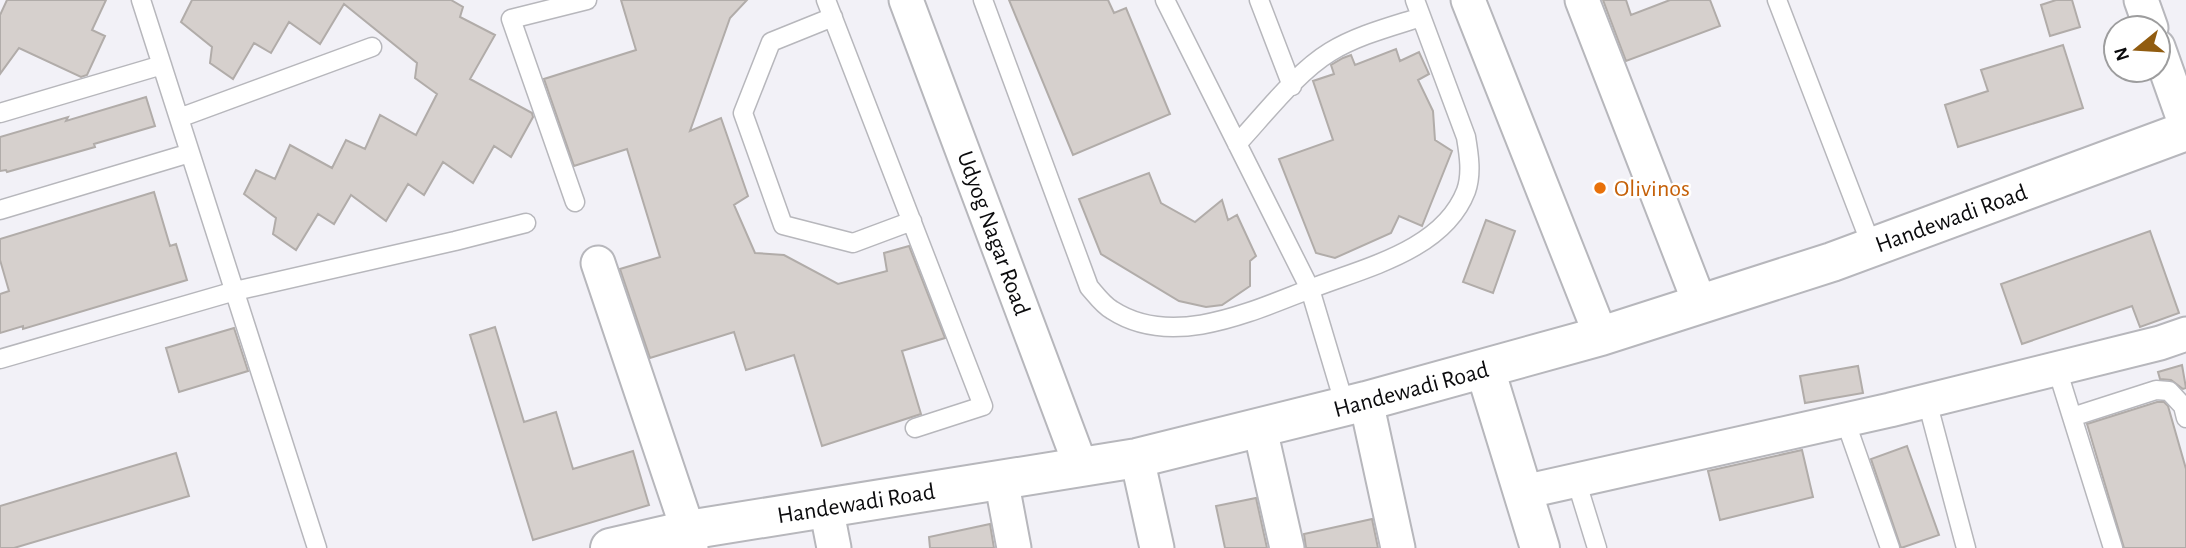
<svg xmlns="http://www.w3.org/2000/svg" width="2186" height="548" font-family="'Alegreya Sans',sans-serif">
  <rect width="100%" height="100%" fill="#f2f1f7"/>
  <path fill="#d6d0cd" stroke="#b1aca9" stroke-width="2" d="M 7,0 L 106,0 L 92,30 L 105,36 L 87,75 L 81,77 L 19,48 L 0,74 L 0,15 Z
    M 192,0 L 451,0 L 463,7 L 460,17 L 495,35 L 470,79 L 532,113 L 533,117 L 511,157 L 494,146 L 473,183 L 443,162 L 424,195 L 408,184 L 386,221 L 351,195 L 334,224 L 318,214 L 296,250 L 273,234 L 276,218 L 244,194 L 256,170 L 275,179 L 290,145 L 332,168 L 346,140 L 365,149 L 380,115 L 416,135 L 437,94 L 415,78 L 417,63 L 344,4 L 320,44 L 289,22 L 271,53 L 254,43 L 233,79 L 210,63 L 212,47 L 181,22 Z
    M 621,0 L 747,0 L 730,18 L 690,131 L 721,118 L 748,196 L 734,205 L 755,253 L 784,255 L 838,284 L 887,271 L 884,253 L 909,246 L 945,338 L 902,351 L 921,414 L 822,446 L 794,355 L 746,370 L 734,332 L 650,358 L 620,269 L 660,257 L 627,149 L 574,166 L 544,79 L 636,50 Z
    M 1009,0 L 1108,0 L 1114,13 L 1126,8 L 1170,114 L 1073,155 Z
    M 1603,0 L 1626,0 L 1631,15 L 1670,0 L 1710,0 L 1720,26 L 1626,61 Z
    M 2056,0 L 2072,0 L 2080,27 L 2050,36 L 2041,5 Z
    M 2063,45 L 2083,108 L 1958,147 L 1945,105 L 1988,91 L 1981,70 Z
    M 1396,49 L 1400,61 L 1419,52 L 1429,74 L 1418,80 L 1433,111 L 1435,140 L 1452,151 L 1422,226 L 1399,216 L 1391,233 L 1335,258 L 1316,253 L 1279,159 L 1333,140 L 1313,81 L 1334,74 L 1331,65 L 1343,58 L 1351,55 L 1355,65 Z
    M 146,97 L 155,126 L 94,144 L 95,147 L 7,172 L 6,170 L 0,171 L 0,137 L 68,117 L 66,121 Z
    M 1149,173 L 1161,203 L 1195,222 L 1222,200 L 1228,220 L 1237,215 L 1256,256 L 1250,261 L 1250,286 L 1222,305 L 1206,307 L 1179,301 L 1101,254 L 1079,199 Z
    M 154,192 L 170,246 L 176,244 L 187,280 L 23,329 L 23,326 L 0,333 L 0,294 L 9,291 L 0,260 L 0,239 Z
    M 1486,220 L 1515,231 L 1493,293 L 1463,282 Z
    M 2150,231 L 2179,313 L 2140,327 L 2132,306 L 2022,344 L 2001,284 Z
    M 495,327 L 524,422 L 556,412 L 573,469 L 633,451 L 649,505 L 533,540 L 470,335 Z
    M 234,328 L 248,371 L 179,392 L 166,348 Z
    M 2182,365 L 2186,388 L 2183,389 L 2171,380 L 2160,379 L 2158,372 Z
    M 1858,366 L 1863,393 L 1805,403 L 1800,376 Z
    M 2157,402 L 2164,402 L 2168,406 L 2186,469 L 2186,548 L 2124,548 L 2087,424 Z
    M 1907,446 L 1939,535 L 1901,548 L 1871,459 Z
    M 1802,450 L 1813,497 L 1720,520 L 1708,471 Z
    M 176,453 L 189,496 L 14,548 L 0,548 L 0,506 Z
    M 1256,498 L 1267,548 L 1225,548 L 1216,506 Z
    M 1372,519 L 1378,548 L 1306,548 L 1304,534 Z
    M 990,524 L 994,548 L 930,548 L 929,537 Z"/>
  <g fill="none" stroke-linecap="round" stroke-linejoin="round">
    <defs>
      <path id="service" d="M 141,0 L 317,548
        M 826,0 L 983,406 L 915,428
        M 983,0 L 1089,287 C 1096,295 1103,305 1112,310 C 1172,349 1250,312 1310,289 L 1345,406
        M 1165,0 L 1310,289 C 1363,268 1443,251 1466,191 C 1472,174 1469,155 1466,137 L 1415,0
        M 1259,0 L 1292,86
        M 1777,0 L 1872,247
        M 833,17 L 771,42 L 743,113 L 783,225 L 853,243 L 912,221
        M 0,113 L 162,65
        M 179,118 L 372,47
        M 1237,144 C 1264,115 1297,72 1330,52 C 1358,35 1390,27 1421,17
        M 575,202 L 511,19 L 587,0
        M 0,210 L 190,153
        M 0,359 L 235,291 L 455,241 L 526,223
        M 2057,369 L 2113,548
        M 1927,401 L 1966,548
        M 2072,417 L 2156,390 L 2169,391 L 2183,406 L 2186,418
        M 1845,420 L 1890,548
        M 1576,480 L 1597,548"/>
      <path id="minor" d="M 906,0 L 1081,467
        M 1468,0 L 1601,336
        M 1582,0 L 1700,304
        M 2141,0 L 2151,28
        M 2158,47 L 2186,126
        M 598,263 L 688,530 L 691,548
        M 1366,401 L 1398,548
        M 1260,429 L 1287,548
        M 1137,458 L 1157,548
        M 1001,479 L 1014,548
        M 1524,492 L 1890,410 L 2160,343 L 2186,334
        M 826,507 L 834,548"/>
      <path id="tertiary" d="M 1485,369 L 1540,548"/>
      <path id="secondary" d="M 610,548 L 688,530 L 1137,458 L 1366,401 L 1601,336 L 1832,262 L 2186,131"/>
    </defs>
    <use href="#service" stroke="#b7b7bc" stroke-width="21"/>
    <use href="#minor" stroke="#b7b7bc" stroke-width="37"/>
    <use href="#tertiary" stroke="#b7b7bc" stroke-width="42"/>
    <use href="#secondary" stroke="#b7b7bc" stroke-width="42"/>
    <use href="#service" stroke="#fff" stroke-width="18"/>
    <use href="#minor" stroke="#fff" stroke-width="33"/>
    <use href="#tertiary" stroke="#fff" stroke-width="38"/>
    <use href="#secondary" stroke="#fff" stroke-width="38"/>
  </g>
  <circle fill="#e8710a" stroke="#fff" stroke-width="2.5" cx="1600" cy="188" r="7"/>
  <g text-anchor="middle" stroke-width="5" stroke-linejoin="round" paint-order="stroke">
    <g font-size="24" fill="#c56008" stroke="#fff" text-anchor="start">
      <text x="1614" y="196">Olivinos</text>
    </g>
    <g font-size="24" fill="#0b0b0d" stroke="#fff">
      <text transform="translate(1951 218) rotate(-20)" y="8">Handewadi Road</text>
      <text transform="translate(994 233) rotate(70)" y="8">Udyog Nagar Road</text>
      <text transform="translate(1411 389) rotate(-15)" y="8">Handewadi Road</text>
      <text transform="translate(856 503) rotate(-9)" y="8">Handewadi Road</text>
    </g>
  </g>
  <g transform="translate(2137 49) rotate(252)"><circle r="33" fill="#ffffff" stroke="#9d9d9e" stroke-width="2"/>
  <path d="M0-5L12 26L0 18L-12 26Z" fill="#915c10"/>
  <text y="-10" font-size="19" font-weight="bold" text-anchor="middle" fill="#0b0b0d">N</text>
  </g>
</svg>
